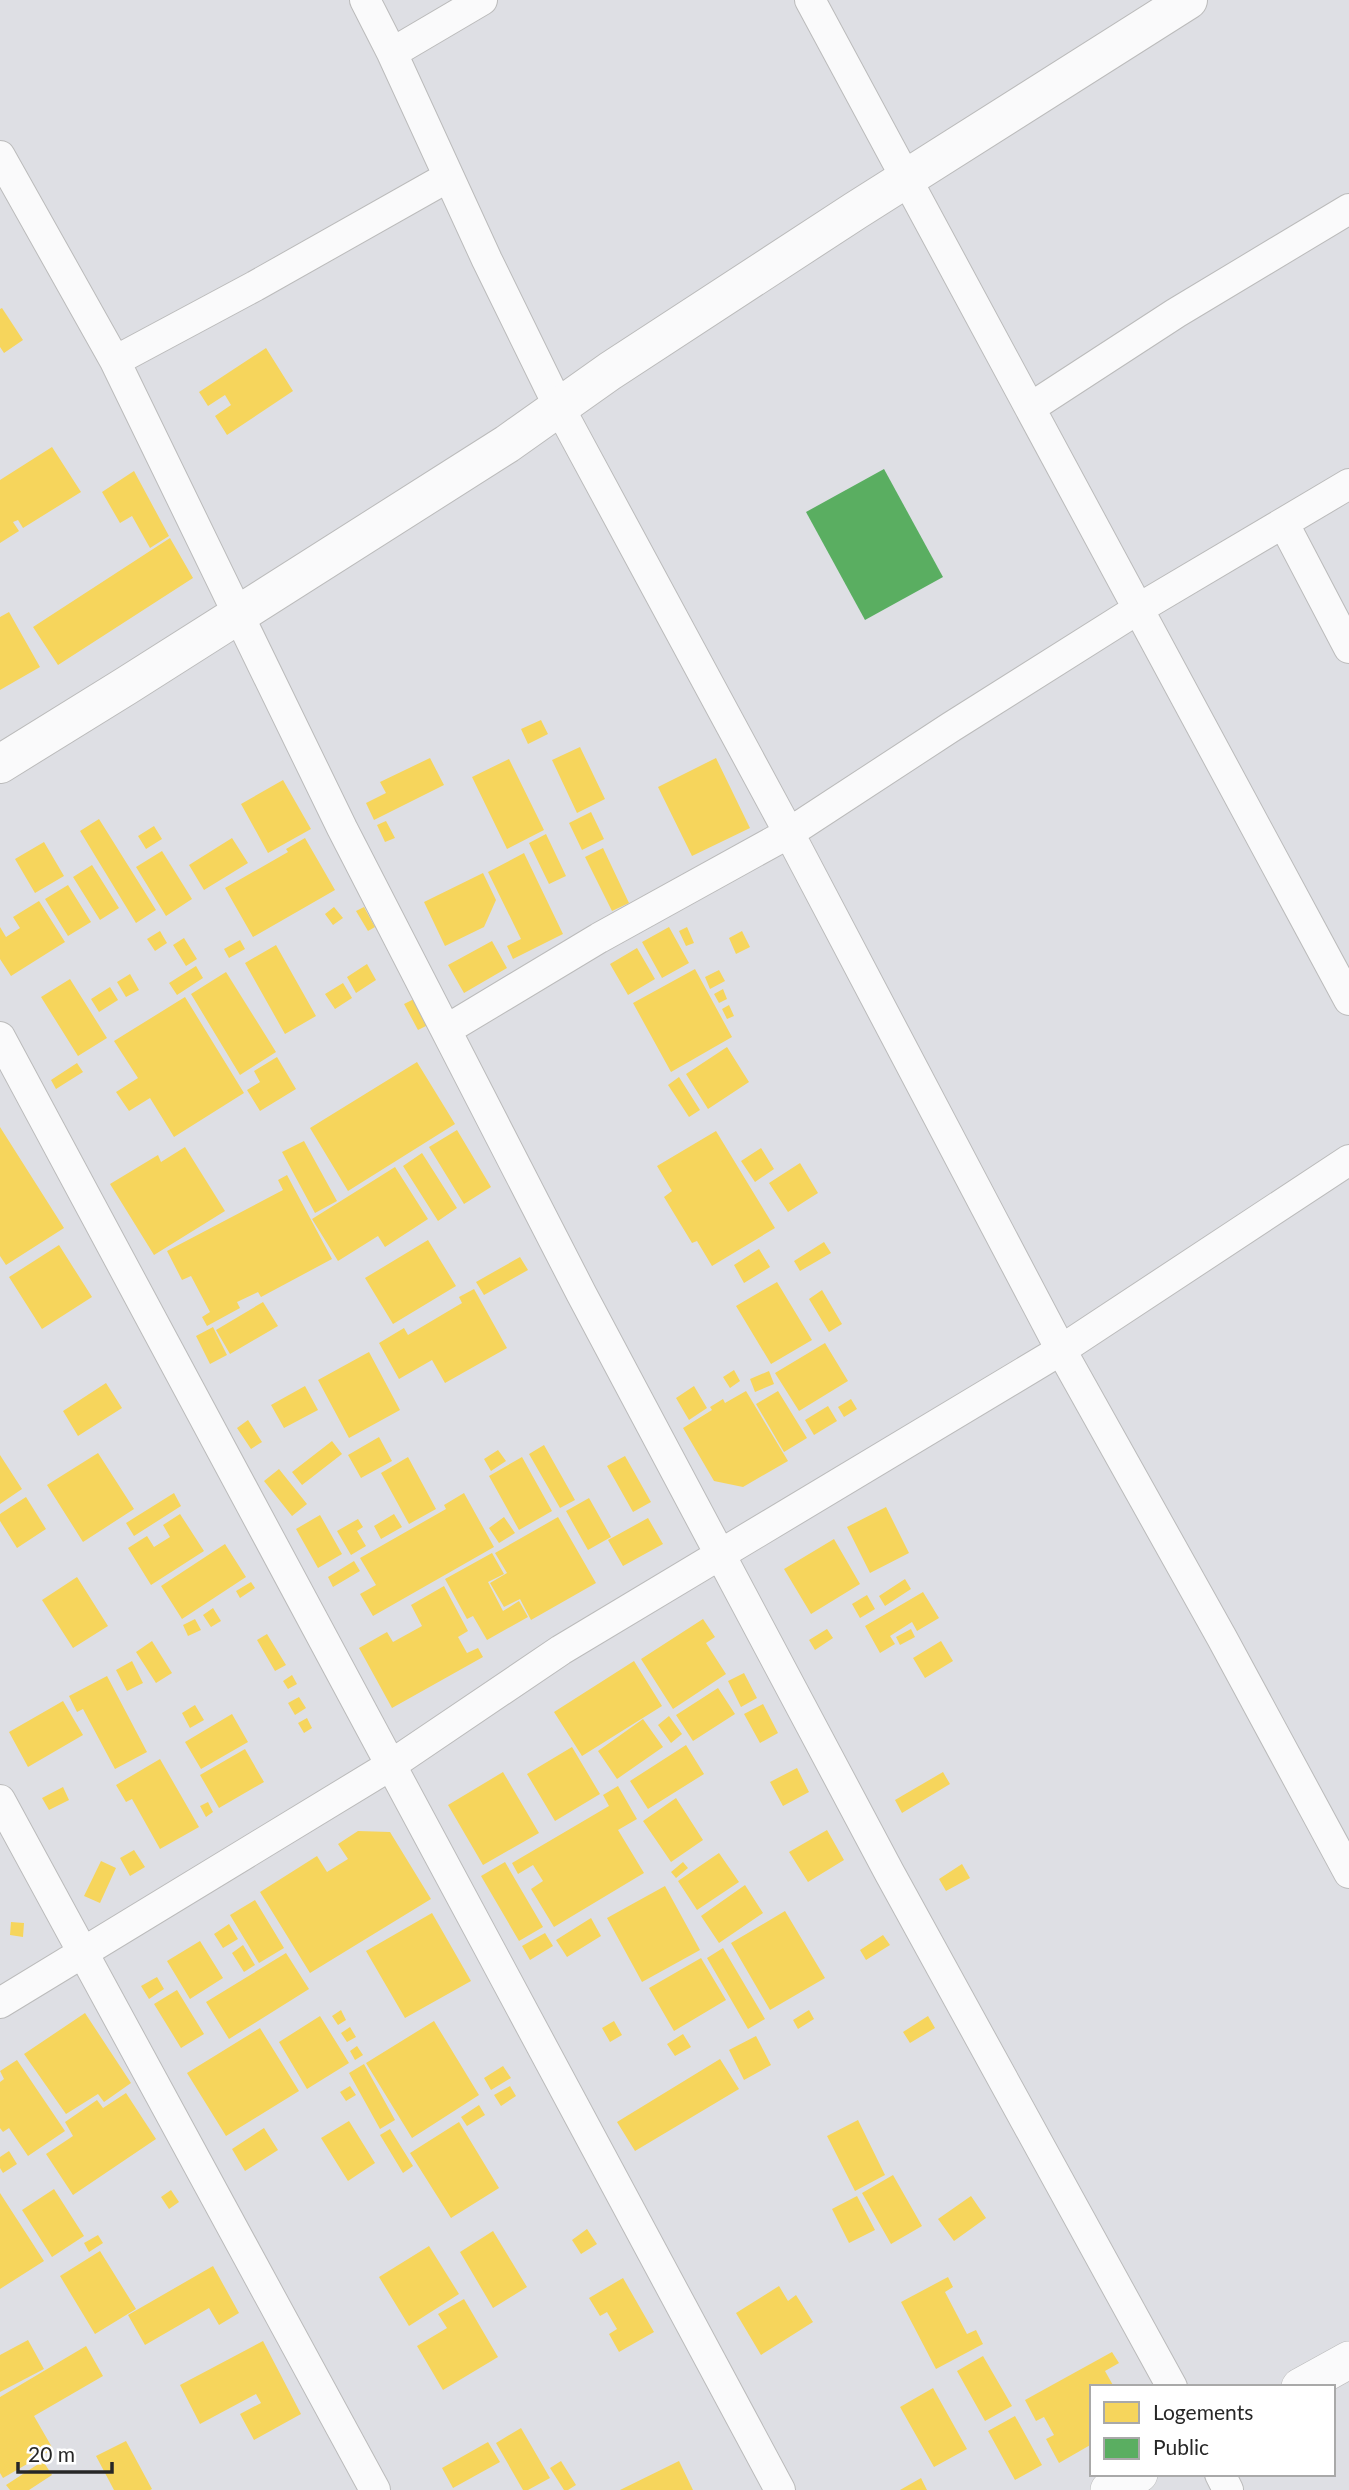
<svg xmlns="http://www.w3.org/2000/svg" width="1349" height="2490" font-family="Lato,sans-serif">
  <rect width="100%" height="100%" fill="#dedfe4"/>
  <path fill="#f6d55c" d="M 2,308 L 23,340 L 4,353 L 0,347 L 0,309 Z
    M 266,348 L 293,391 L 227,435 L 215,416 L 231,405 L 225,395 L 208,406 L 199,392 Z
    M 52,447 L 81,492 L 23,528 L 18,520 L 13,522 L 19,531 L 0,543 L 0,480 Z
    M 134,471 L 169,536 L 150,548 L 132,516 L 120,523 L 102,492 Z
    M 170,538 L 193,578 L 58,665 L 33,627 Z
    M 9,612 L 40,667 L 0,690 L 0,617 Z
    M 541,720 L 548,734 L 528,744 L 521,729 Z
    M 580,747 L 605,799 L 577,813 L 552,760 Z
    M 430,758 L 444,785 L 374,820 L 366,803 L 386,793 L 380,782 Z
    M 716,758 L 750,828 L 692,856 L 658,787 Z
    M 509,759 L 544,830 L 507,849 L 472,777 Z
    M 283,780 L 311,829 L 268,853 L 241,804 Z
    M 591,812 L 604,839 L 582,850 L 569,823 Z
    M 99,819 L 156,910 L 136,923 L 80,831 Z
    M 386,821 L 395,838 L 385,842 L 377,825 Z
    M 154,826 L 162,839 L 146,849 L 138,836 Z
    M 546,834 L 566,876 L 549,884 L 529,843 Z
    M 232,838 L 248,863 L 204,890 L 189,865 Z
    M 305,838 L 335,890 L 253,937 L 225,888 L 288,852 L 286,849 Z
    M 44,842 L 64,876 L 35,893 L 15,859 Z
    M 603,848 L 629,903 L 612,911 L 585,857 Z
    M 162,851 L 192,899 L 166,916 L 136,867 Z
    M 524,853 L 563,934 L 513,959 L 507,946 L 521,939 L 488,872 Z
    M 92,865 L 119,908 L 100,920 L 73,877 Z
    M 483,873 L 496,900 L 484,927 L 445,946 L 424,902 Z
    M 68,885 L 91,922 L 68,936 L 45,899 Z
    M 39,901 L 65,942 L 11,976 L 0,959 L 0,927 L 6,937 L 20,928 L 13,917 Z
    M 334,907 L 343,918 L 333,925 L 325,914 Z
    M 364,907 L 375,927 L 368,931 L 356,911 Z
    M 669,927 L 689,963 L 662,978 L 642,942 Z
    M 687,927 L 694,943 L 686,946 L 679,931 Z
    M 160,931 L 167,943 L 155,951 L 147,939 Z
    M 742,931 L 750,947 L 736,954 L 729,938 Z
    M 184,938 L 197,959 L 186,966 L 173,945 Z
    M 240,940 L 245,949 L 229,958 L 224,949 Z
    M 492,941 L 507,968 L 464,993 L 448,965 Z
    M 276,945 L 316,1016 L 285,1034 L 245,963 Z
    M 637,948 L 655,979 L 628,995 L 610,964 Z
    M 367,964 L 376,980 L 356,993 L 347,977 Z
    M 196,966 L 203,978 L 177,995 L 169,983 Z
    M 695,969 L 732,1037 L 671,1072 L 633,1003 Z
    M 719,970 L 725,981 L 710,989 L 705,977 Z
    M 226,972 L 276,1052 L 240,1075 L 191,994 Z
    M 130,974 L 139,990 L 126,997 L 117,982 Z
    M 70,979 L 107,1038 L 78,1056 L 41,997 Z
    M 343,983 L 352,998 L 335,1009 L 325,994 Z
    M 110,987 L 118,1000 L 99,1012 L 91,999 Z
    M 723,989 L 727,999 L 719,1003 L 714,994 Z
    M 185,997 L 244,1093 L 174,1137 L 150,1098 L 129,1111 L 116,1092 L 138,1078 L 114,1041 Z
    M 416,998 L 430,1024 L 418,1030 L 404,1004 Z
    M 729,1005 L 734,1016 L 727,1019 L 722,1009 Z
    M 727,1047 L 749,1082 L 708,1109 L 686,1074 Z
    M 277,1057 L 296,1089 L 260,1111 L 247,1090 L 260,1082 L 254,1071 Z
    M 417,1062 L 455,1124 L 348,1191 L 310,1128 Z
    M 77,1063 L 83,1072 L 56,1089 L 51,1080 Z
    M 679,1077 L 700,1110 L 689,1117 L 668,1085 Z
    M 0,1127 L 64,1228 L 6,1265 L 0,1256 Z
    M 457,1130 L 491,1187 L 464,1204 L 429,1147 Z
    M 716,1131 L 775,1228 L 712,1266 L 697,1241 L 692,1243 L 664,1197 L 672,1191 L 657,1166 Z
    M 304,1141 L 337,1201 L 315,1213 L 282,1152 Z
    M 185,1147 L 225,1211 L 154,1255 L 110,1184 L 158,1155 L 161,1162 Z
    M 761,1148 L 774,1169 L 755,1182 L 741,1161 Z
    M 422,1153 L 457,1208 L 438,1221 L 403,1166 Z
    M 800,1163 L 818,1193 L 788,1212 L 769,1183 Z
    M 395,1167 L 428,1219 L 385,1247 L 378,1236 L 338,1261 L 312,1219 Z
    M 287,1175 L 332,1259 L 261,1297 L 258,1292 L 237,1302 L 240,1308 L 207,1326 L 202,1317 L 210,1312 L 191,1276 L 182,1280 L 167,1251 L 283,1190 L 278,1180 Z
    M 428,1240 L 456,1286 L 393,1324 L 365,1278 Z
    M 824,1242 L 831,1253 L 800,1271 L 794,1261 Z
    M 59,1245 L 92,1297 L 42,1329 L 9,1277 Z
    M 759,1249 L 770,1267 L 744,1283 L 734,1265 Z
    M 520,1257 L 528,1270 L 484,1295 L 476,1282 Z
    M 777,1282 L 812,1340 L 771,1364 L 736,1306 Z
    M 474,1289 L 507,1348 L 445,1383 L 432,1360 L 399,1379 L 379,1343 L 404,1328 L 408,1335 L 462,1303 L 459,1297 Z
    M 822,1290 L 842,1324 L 829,1332 L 809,1299 Z
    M 263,1302 L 278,1326 L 230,1354 L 216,1330 Z
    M 213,1327 L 227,1355 L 210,1364 L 196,1336 Z
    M 825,1343 L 848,1381 L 799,1411 L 775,1373 Z
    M 369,1352 L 400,1410 L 349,1438 L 318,1380 Z
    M 734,1370 L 740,1381 L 730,1388 L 723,1377 Z
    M 769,1371 L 774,1384 L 755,1392 L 750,1379 Z
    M 106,1383 L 122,1408 L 78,1436 L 63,1411 Z
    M 305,1386 L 318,1410 L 284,1428 L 271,1405 Z
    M 694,1386 L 707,1408 L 689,1420 L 676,1398 Z
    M 746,1391 L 788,1461 L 743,1487 L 714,1481 L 683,1428 L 712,1410 L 710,1407 L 723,1399 L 725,1403 Z
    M 778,1391 L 807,1438 L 784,1452 L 756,1404 Z
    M 851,1399 L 857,1409 L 844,1417 L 838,1407 Z
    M 828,1406 L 837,1421 L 814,1435 L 805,1420 Z
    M 248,1420 L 262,1442 L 251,1449 L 237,1428 Z
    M 379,1437 L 392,1461 L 361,1478 L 348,1455 Z
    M 332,1441 L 342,1454 L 302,1485 L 292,1472 Z
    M 544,1445 L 575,1500 L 560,1508 L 529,1454 Z
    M 498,1450 L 506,1461 L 491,1471 L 484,1459 Z
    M 98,1453 L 134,1509 L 83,1542 L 47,1485 Z
    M 0,1455 L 22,1489 L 0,1504 Z
    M 625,1456 L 651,1502 L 633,1512 L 607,1466 Z
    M 408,1457 L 436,1509 L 409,1524 L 381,1473 Z
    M 522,1457 L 552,1511 L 519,1530 L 489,1476 Z
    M 279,1469 L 307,1504 L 292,1516 L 264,1481 Z
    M 174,1493 L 181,1506 L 134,1536 L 126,1523 Z
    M 464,1493 L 494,1547 L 373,1616 L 360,1594 L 376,1585 L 360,1558 L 446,1509 L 444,1505 Z
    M 26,1497 L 46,1529 L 17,1548 L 0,1521 L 0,1514 Z
    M 589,1498 L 611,1537 L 588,1550 L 566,1511 Z
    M 886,1507 L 909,1553 L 870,1573 L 847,1527 Z
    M 180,1514 L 204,1551 L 151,1585 L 128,1548 L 147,1536 L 154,1547 L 170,1537 L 163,1525 Z
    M 394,1514 L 402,1527 L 381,1539 L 374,1526 Z
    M 320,1515 L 342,1554 L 318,1568 L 296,1529 Z
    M 504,1517 L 515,1533 L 499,1543 L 489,1528 Z
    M 558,1517 L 596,1583 L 531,1620 L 520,1599 L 504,1607 L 490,1583 L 507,1573 L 495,1553 Z
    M 648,1518 L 663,1544 L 623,1566 L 608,1540 Z
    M 358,1519 L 363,1527 L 357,1531 L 366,1546 L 351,1555 L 337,1531 Z
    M 834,1539 L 860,1584 L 811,1614 L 784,1569 Z
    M 225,1544 L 246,1577 L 182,1619 L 161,1586 Z
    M 492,1553 L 504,1574 L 488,1582 L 503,1611 L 519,1601 L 528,1617 L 487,1640 L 473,1616 L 467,1619 L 445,1579 Z
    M 354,1561 L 360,1571 L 333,1587 L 328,1577 Z
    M 77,1577 L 108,1626 L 73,1648 L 42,1600 Z
    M 905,1579 L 911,1589 L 885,1606 L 879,1596 Z
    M 251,1582 L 255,1588 L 240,1598 L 236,1591 Z
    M 444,1586 L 468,1631 L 458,1637 L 467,1653 L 478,1648 L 483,1657 L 392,1708 L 359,1648 L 387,1632 L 393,1642 L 422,1626 L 411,1605 Z
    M 923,1592 L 939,1618 L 917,1631 L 912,1622 L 890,1636 L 895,1644 L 880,1653 L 865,1626 Z
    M 867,1595 L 875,1609 L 860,1618 L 852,1604 Z
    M 213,1608 L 221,1621 L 211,1627 L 203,1615 Z
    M 195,1619 L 201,1630 L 188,1636 L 183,1625 Z
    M 703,1619 L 715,1637 L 706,1643 L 726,1674 L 673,1709 L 641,1659 Z
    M 827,1629 L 833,1638 L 815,1650 L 809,1640 Z
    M 911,1629 L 915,1637 L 900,1645 L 896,1637 Z
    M 267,1634 L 286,1665 L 275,1671 L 257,1640 Z
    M 152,1641 L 172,1673 L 156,1683 L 136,1652 Z
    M 941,1641 L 953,1661 L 925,1678 L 913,1658 Z
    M 132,1661 L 143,1683 L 127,1691 L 116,1670 Z
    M 634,1661 L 662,1706 L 582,1756 L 554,1712 Z
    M 744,1673 L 757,1698 L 741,1707 L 728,1681 Z
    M 292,1675 L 297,1684 L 288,1689 L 283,1681 Z
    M 107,1676 L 147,1752 L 115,1769 L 83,1709 L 77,1712 L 69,1696 Z
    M 718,1688 L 735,1714 L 693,1741 L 676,1715 Z
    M 299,1697 L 306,1708 L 295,1715 L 288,1703 Z
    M 63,1701 L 83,1735 L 28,1767 L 9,1732 Z
    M 763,1704 L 778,1733 L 760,1743 L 744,1714 Z
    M 195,1705 L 204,1720 L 190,1728 L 182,1713 Z
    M 232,1714 L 248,1742 L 201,1769 L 185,1742 Z
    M 669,1716 L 682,1734 L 671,1743 L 658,1725 Z
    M 307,1718 L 312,1728 L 304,1733 L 298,1723 Z
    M 643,1719 L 663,1747 L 617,1779 L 598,1751 Z
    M 686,1745 L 704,1774 L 648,1809 L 630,1781 Z
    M 572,1747 L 600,1794 L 555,1821 L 527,1774 Z
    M 245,1749 L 264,1782 L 219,1808 L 200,1775 Z
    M 160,1759 L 199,1827 L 160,1849 L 132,1799 L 126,1802 L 116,1785 Z
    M 797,1768 L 809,1792 L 783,1806 L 770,1782 Z
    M 503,1772 L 539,1833 L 483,1865 L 448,1805 Z
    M 943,1772 L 950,1784 L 902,1813 L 895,1800 Z
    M 618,1786 L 637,1819 L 618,1830 L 644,1873 L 554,1927 L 531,1889 L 543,1881 L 533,1865 L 518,1874 L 512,1863 L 609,1806 L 603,1795 Z
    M 63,1787 L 69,1800 L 49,1810 L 42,1798 Z
    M 676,1798 L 703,1840 L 671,1862 L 643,1821 Z
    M 208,1802 L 213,1812 L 206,1817 L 200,1806 Z
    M 827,1830 L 844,1860 L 808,1882 L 789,1852 Z
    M 358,1831 L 390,1832 L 431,1899 L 310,1973 L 260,1892 L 317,1856 L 327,1872 L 348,1859 L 338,1844 Z
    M 134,1850 L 145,1867 L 130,1876 L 120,1858 Z
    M 719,1853 L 739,1882 L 697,1910 L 678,1881 Z
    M 101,1861 L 116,1868 L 100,1903 L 84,1896 Z
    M 505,1862 L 543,1927 L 519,1941 L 481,1876 Z
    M 683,1862 L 688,1868 L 676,1878 L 671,1872 Z
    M 962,1864 L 970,1878 L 946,1891 L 939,1879 Z
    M 745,1885 L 763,1913 L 719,1943 L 701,1916 Z
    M 665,1886 L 700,1950 L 642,1982 L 607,1918 Z
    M 255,1900 L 284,1948 L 259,1963 L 230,1915 Z
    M 785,1911 L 825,1978 L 770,2010 L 731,1943 Z
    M 432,1913 L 471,1981 L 405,2018 L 366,1951 Z
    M 591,1918 L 601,1936 L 567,1957 L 556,1940 Z
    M 11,1922 L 24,1923 L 23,1937 L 10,1935 Z
    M 229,1924 L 238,1939 L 223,1948 L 214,1934 Z
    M 545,1933 L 553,1946 L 530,1960 L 522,1946 Z
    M 883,1935 L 890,1945 L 866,1960 L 860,1950 Z
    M 200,1941 L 223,1978 L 190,1999 L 167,1961 Z
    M 243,1945 L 255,1965 L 244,1972 L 232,1953 Z
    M 723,1948 L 765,2019 L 748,2029 L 707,1958 Z
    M 286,1953 L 309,1989 L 229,2039 L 206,2002 Z
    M 701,1958 L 726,2000 L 674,2031 L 649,1988 Z
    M 157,1977 L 164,1989 L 149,1999 L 141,1986 Z
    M 177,1990 L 204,2034 L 181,2048 L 154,2004 Z
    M 341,2010 L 346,2020 L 338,2025 L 332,2016 Z
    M 809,2010 L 814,2019 L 798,2029 L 793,2020 Z
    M 85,2013 L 131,2083 L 104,2102 L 98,2094 L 66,2114 L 24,2054 Z
    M 320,2016 L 349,2063 L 307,2089 L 279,2042 Z
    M 928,2016 L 935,2028 L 910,2043 L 903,2032 Z
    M 434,2021 L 479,2095 L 412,2138 L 366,2063 Z
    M 614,2021 L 622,2035 L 610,2042 L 602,2028 Z
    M 350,2027 L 356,2037 L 347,2042 L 341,2033 Z
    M 260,2028 L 299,2091 L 226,2136 L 187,2073 Z
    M 683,2034 L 691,2047 L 675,2056 L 667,2044 Z
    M 756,2036 L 771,2065 L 744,2080 L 729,2050 Z
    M 357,2046 L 363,2055 L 355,2060 L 350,2051 Z
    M 720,2059 L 739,2089 L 635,2151 L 617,2122 Z
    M 17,2060 L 65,2131 L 28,2156 L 9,2128 L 3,2132 L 0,2128 L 0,2082 L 4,2079 L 0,2071 Z
    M 364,2064 L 395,2120 L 380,2129 L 349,2073 Z
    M 503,2066 L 511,2078 L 491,2090 L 484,2078 Z
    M 350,2086 L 356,2095 L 346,2101 L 340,2092 Z
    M 510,2086 L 516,2096 L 501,2106 L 494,2095 Z
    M 126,2093 L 156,2139 L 73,2195 L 46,2154 L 73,2136 L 65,2122 L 97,2100 L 103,2108 Z
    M 479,2105 L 485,2115 L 467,2126 L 461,2117 Z
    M 858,2120 L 885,2175 L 855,2191 L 827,2136 Z
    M 349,2121 L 375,2163 L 348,2181 L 321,2138 Z
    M 459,2122 L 499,2188 L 451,2218 L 410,2153 Z
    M 264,2128 L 278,2150 L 245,2171 L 232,2149 Z
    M 390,2129 L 413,2166 L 403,2173 L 380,2135 Z
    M 9,2151 L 17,2164 L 3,2173 L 0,2168 L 0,2157 Z
    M 893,2175 L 922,2226 L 891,2244 L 862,2193 Z
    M 54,2189 L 84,2236 L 52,2257 L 22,2210 Z
    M 171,2190 L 179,2202 L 169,2209 L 161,2197 Z
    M 0,2193 L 44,2261 L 0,2289 Z
    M 857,2196 L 875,2230 L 849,2243 L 832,2209 Z
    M 971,2196 L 986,2218 L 954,2241 L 938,2219 Z
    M 587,2229 L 597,2244 L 581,2254 L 572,2240 Z
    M 493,2231 L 527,2287 L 493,2308 L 460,2252 Z
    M 98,2235 L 103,2243 L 89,2252 L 84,2243 Z
    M 429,2246 L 459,2294 L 409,2326 L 379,2277 Z
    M 100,2251 L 136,2309 L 95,2334 L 60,2276 Z
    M 213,2266 L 239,2313 L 219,2325 L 209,2308 L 145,2345 L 128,2315 Z
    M 948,2277 L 953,2287 L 945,2292 L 967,2334 L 976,2330 L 983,2344 L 936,2369 L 901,2302 Z
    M 623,2278 L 654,2332 L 619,2352 L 609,2334 L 617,2329 L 607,2312 L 600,2316 L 589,2298 Z
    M 779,2286 L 788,2301 L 796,2295 L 813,2322 L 761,2355 L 736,2313 Z
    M 464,2299 L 498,2357 L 443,2390 L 417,2346 L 447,2328 L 438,2314 Z
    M 28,2340 L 44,2369 L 0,2392 L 0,2355 Z
    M 263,2341 L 301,2414 L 254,2440 L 240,2414 L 261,2403 L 256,2394 L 200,2424 L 180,2385 Z
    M 86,2346 L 103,2376 L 34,2416 L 53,2449 L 3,2478 L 0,2473 L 0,2397 Z
    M 1112,2352 L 1119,2363 L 1105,2371 L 1114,2387 L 1092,2387 L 1092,2444 L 1059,2463 L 1046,2439 L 1054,2435 L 1044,2417 L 1036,2421 L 1025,2400 Z
    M 983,2356 L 1012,2406 L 985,2421 L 957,2371 Z
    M 933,2388 L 967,2449 L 934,2467 L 900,2407 Z
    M 1015,2416 L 1042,2465 L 1015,2480 L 988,2431 Z
    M 521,2428 L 550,2478 L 528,2490 L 523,2490 L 496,2443 Z
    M 126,2441 L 152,2489 L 150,2490 L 114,2490 L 96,2456 Z
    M 488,2442 L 500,2462 L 453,2488 L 442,2468 Z
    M 43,2461 L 52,2475 L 29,2490 L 10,2490 L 6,2485 Z
    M 561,2461 L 576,2485 L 568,2490 L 564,2490 L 550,2468 Z
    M 679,2461 L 693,2490 L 620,2490 Z
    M 921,2478 L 927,2490 L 900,2490 Z"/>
  <path fill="#5aae61" d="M 884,469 L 943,577 L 865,620 L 806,512 Z"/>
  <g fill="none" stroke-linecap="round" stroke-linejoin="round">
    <defs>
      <path id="minor" d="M 365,0 L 392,53 L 487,260 L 559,407 L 789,833 L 1061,1350 L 1222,1638 L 1349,1873
        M 810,0 L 1349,1000
        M 392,53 L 482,0
        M 0,156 L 115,361 L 342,828 L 581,1293 L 889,1872 L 1172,2387
        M 115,361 L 255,286 L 448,177
        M 1030,408 L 1176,313 L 1349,209
        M 1284,524 L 1349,648
        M 446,1030 L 599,938 L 789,833 L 951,727 L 1138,609 L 1349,484
        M 0,1037 L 780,2490
        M 0,1800 L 375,2490
        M 0,2003 L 391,1765 L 561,1650 L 1061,1350 L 1349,1160
        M 1220,2474 L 1228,2490"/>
      <path id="tertiary" d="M 1300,2387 L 1349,2360
        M 1109,2490 L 1139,2474"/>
      <path id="secondary" d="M 0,764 L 126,686 L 507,444 L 610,371 L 855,211 L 1188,0"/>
    </defs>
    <use href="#minor" stroke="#bbb" stroke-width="32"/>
    <use href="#tertiary" stroke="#bbb" stroke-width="38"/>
    <use href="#secondary" stroke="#bbb" stroke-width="40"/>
    <use href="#minor" stroke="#fafafb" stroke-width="30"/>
    <use href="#tertiary" stroke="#fafafb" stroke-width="37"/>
    <use href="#secondary" stroke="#fafafb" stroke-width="38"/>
  </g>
  <rect x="1090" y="2385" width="245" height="91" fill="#ffffff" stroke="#a9a9a9" stroke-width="2"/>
  <rect x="1104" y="2402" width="35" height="21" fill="#f6d55c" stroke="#a9a9a9" stroke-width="2"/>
  <text x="1153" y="2420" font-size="21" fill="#272727">Logements</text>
  <rect x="1104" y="2438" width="35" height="21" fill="#5aae61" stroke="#a9a9a9" stroke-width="2"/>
  <text x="1153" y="2455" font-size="21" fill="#272727">Public</text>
  <path d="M18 2462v10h94v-10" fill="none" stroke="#272727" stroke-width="3.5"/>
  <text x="28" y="2462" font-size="21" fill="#272727" stroke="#ffffff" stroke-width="5" paint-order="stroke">20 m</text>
</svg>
